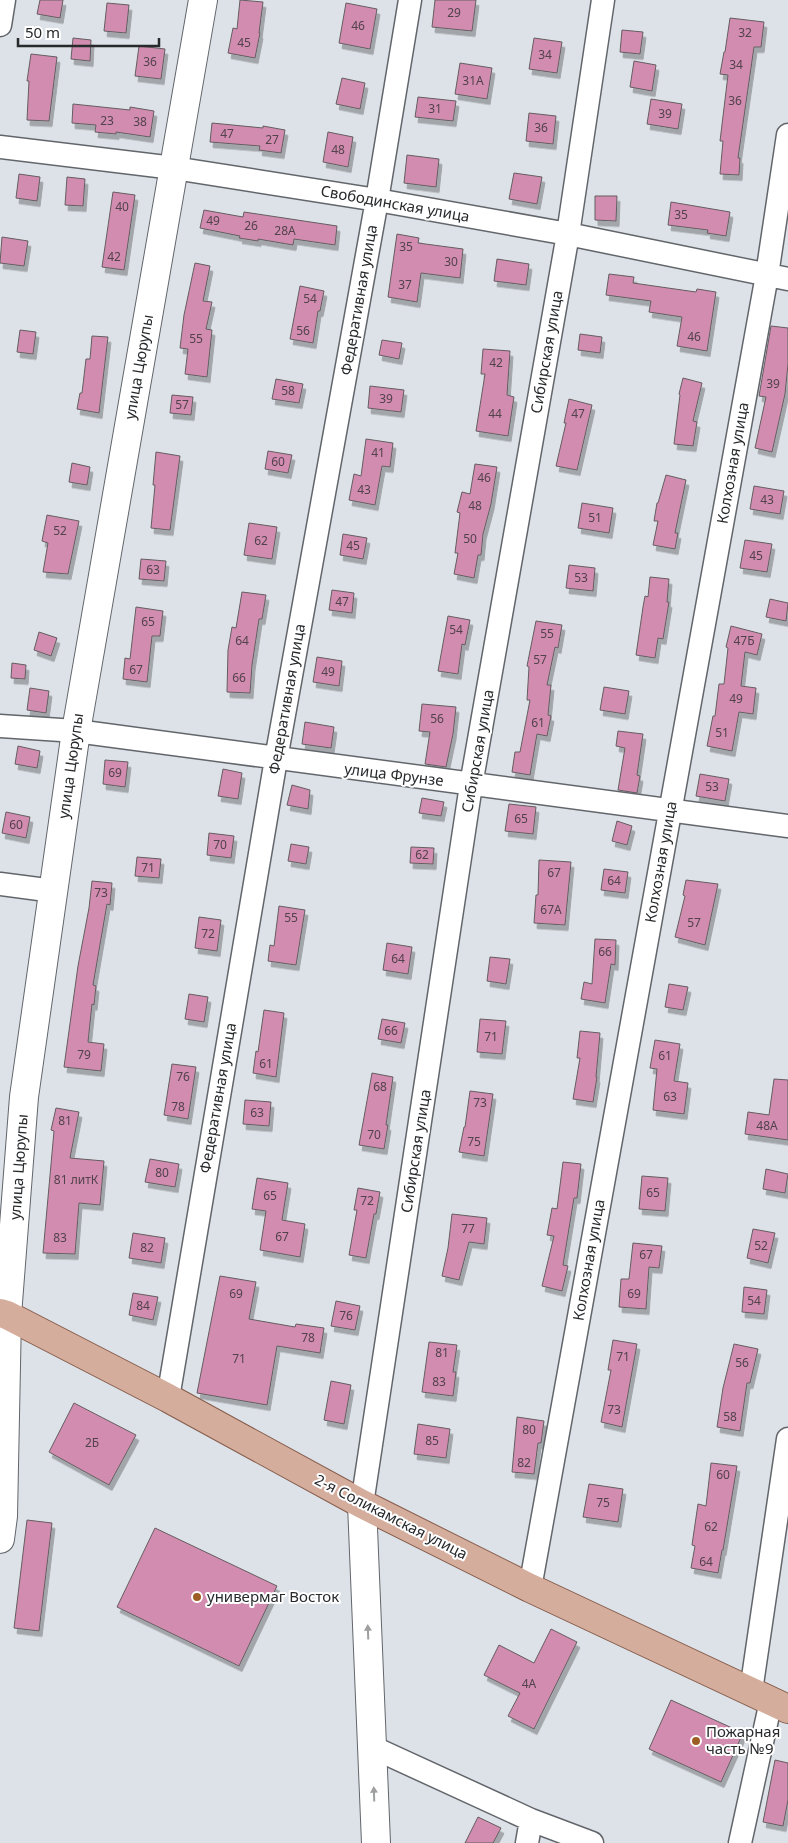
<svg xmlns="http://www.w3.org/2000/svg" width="788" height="1843" font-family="'Noto Sans',sans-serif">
  <defs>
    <filter id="shadow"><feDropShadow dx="3" dy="5.5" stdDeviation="0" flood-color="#0004"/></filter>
  </defs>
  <rect width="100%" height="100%" fill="#dde2e8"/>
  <path fill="#d28cb0" stroke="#645d60" filter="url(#shadow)" d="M 40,0 L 63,0 L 60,18 L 37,14 Z
    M 240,0 L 263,2 L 259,33 L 260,33 L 255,58 L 228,53 L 233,28 L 237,29 Z
    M 435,0 L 476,0 L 472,31 L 432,27 Z
    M 107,3 L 129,5 L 126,33 L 104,31 Z
    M 346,3 L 377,9 L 370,49 L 339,43 Z
    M 730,18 L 764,22 L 761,47 L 754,47 L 738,158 L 740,158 L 739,175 L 720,174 L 723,141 L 720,141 L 728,75 L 720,74 L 724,52 L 725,52 Z
    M 622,30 L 643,32 L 640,54 L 620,52 Z
    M 73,38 L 91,40 L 90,61 L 71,59 Z
    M 534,38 L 562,42 L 557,73 L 529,69 Z
    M 139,46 L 165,49 L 161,79 L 135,76 Z
    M 31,54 L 57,57 L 49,121 L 27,120 L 29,81 L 27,81 Z
    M 634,61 L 656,65 L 652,91 L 630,87 Z
    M 460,63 L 492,68 L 487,99 L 455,94 Z
    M 342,78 L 365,83 L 360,109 L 336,104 Z
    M 418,97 L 456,101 L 453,121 L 415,117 Z
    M 651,99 L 682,104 L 678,129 L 647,124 Z
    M 73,104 L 130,110 L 130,107 L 154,111 L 150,137 L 116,132 L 116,134 L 95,132 L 96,125 L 72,123 Z
    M 529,113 L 556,116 L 553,144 L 526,141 Z
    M 212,123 L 263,128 L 263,126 L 285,130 L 281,153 L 259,150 L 260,146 L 210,142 Z
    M 328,132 L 353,137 L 348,167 L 323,162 Z
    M 407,155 L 439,159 L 436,187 L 404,183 Z
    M 514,173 L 542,177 L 537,204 L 509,199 Z
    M 19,174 L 40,177 L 37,201 L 16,198 Z
    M 67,177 L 85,179 L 83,206 L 65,205 Z
    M 113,192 L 135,195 L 124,270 L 102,267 Z
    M 595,196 L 617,196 L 616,221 L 595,220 Z
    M 671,202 L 730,212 L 726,236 L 707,233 L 708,230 L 668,225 Z
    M 204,210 L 243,217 L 244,212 L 337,226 L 335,245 L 294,239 L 293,245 L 258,239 L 258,241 L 239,238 L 240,236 L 200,228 Z
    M 397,234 L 419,238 L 418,243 L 463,249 L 460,278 L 421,273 L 417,302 L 388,297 Z
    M 2,237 L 28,241 L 24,266 L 0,263 Z
    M 497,259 L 529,264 L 526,285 L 494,281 Z
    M 195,263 L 210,266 L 203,301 L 212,302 L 206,329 L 212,330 L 207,377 L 185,374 L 188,349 L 180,348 L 184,315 Z
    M 609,274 L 634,277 L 633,283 L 696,292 L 697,289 L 716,292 L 707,351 L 677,346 L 682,317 L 649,312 L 651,301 L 606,295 Z
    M 300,286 L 324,291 L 320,311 L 318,311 L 313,343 L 290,339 Z
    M 771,326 L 788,328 L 788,364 L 785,394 L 772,452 L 755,448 L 766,397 L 759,396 Z
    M 20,330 L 36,332 L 33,354 L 17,352 Z
    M 580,334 L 602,337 L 600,353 L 578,350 Z
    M 92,336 L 108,337 L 99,413 L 77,409 L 80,393 L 82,393 L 86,359 L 90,359 Z
    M 382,340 L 402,343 L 399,359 L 379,355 Z
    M 483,349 L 510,351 L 507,395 L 514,397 L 508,436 L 476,431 L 485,374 L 481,374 Z
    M 683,378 L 702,383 L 693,421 L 697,422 L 693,446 L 674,444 L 680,395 L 679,394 Z
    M 276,379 L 303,384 L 299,403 L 272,399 Z
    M 370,386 L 404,390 L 401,412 L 368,408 Z
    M 172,395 L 193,397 L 191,415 L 170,413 Z
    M 569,399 L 592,405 L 577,470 L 556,466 L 566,423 L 564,423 Z
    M 366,439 L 393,443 L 390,467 L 382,466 L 375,505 L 349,500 L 354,474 L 361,476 Z
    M 268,451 L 292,455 L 288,473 L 265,469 Z
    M 156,452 L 180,456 L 170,530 L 151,528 L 155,485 L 153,485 Z
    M 72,463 L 90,467 L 87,485 L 69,482 Z
    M 475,464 L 497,467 L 491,504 L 483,534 L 481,555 L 478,555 L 474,578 L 454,574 L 458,553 L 455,553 L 460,513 L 457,512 L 462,492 L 470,494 Z
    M 666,475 L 686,480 L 675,533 L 678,533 L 675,549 L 653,545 L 658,521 L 654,521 L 657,503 L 658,503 Z
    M 754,486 L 784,491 L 780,514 L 750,509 Z
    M 582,503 L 613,508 L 609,533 L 578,528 Z
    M 47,515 L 79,521 L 68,574 L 43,572 L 48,543 L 42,541 Z
    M 249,523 L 277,527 L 272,559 L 244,555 Z
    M 343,534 L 367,538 L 363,559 L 340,555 Z
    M 745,540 L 772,544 L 767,572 L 740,568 Z
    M 141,559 L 166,561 L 164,581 L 139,579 Z
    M 569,565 L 595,568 L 593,591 L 566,588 Z
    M 650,577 L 669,579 L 667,602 L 669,602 L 663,639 L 658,638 L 655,658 L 636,655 L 643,607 L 645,596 L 648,597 Z
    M 332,590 L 354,593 L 352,613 L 329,610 Z
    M 242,592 L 266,595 L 262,619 L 259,619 L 252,665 L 250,693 L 227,692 L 228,650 L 232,627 L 236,628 Z
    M 770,599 L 788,603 L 786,621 L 766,617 Z
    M 136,607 L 163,611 L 160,636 L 152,636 L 147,682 L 123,679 L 125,658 L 130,659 Z
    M 448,616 L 470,620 L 465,645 L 462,644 L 458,674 L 438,671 Z
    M 536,621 L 562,625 L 558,648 L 555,647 L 547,685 L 551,685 L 548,715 L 551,716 L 547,736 L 537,734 L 530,775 L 512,772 L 515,752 L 520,752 L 530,700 L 527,700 L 529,667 L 527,666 Z
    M 731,626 L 762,634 L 757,655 L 745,652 L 741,686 L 756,688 L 753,714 L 739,712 L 732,751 L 707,746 L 713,716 L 715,716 L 719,684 L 724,684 L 728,648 L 726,647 Z
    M 39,632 L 57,638 L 51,656 L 34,650 Z
    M 317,657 L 342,661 L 339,686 L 313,682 Z
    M 12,663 L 26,665 L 25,679 L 11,678 Z
    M 604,687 L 629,691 L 625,714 L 600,710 Z
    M 30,688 L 49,691 L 46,713 L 27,710 Z
    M 422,704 L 456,707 L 453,734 L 446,767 L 425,764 L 430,732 L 419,731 Z
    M 305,722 L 334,727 L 331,748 L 302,744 Z
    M 618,731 L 643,734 L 637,775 L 640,776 L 637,793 L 618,790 L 625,748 L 616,746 Z
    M 18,746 L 40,751 L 37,768 L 15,764 Z
    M 105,760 L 128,762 L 125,787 L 103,784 Z
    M 223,769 L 242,773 L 238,799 L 218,796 Z
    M 700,774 L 729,779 L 725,801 L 696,796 Z
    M 292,785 L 310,790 L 308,809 L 287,805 Z
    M 422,798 L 444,802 L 441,816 L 419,813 Z
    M 509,804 L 536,807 L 533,834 L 505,831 Z
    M 6,812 L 30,817 L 26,838 L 2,833 Z
    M 617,821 L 632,826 L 627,845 L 612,841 Z
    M 209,833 L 234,836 L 231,858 L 207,855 Z
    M 291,844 L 309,847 L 306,864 L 288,861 Z
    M 411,847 L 434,848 L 433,864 L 410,863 Z
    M 137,857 L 161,859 L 159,878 L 135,876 Z
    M 539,860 L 571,862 L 565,925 L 534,923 L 536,895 L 538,895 Z
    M 604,869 L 628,872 L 625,893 L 601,890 Z
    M 686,880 L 718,884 L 705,945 L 675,937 L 685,896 L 683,895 Z
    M 92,881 L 112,883 L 110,905 L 107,904 L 93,985 L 96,986 L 94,1005 L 92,1004 L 88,1042 L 104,1044 L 101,1071 L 64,1067 L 78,966 L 89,908 Z
    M 279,906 L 305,910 L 296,965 L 268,961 L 270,945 L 274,946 Z
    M 199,917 L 221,920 L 217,951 L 195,948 Z
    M 595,939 L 616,940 L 615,965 L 611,964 L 605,1003 L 581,999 L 584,982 L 592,984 Z
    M 387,943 L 412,947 L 408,974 L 383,970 Z
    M 490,957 L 510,959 L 506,984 L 487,981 Z
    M 669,984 L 688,987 L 683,1010 L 665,1007 Z
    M 189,994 L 208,997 L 204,1022 L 185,1019 Z
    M 264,1010 L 284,1013 L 276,1077 L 253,1073 L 256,1051 L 258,1052 Z
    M 382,1019 L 405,1023 L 401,1043 L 378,1039 Z
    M 480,1019 L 506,1021 L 502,1054 L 477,1052 Z
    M 580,1031 L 600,1033 L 596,1077 L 597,1077 L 593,1102 L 573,1099 L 580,1058 L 577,1058 Z
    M 655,1040 L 680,1044 L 674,1081 L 688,1083 L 684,1114 L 653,1110 L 657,1069 L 650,1068 Z
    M 172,1064 L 196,1067 L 188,1119 L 164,1115 Z
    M 372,1073 L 393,1077 L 386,1125 L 388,1125 L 384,1149 L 359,1145 Z
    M 774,1079 L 788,1080 L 788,1140 L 745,1134 L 748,1112 L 769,1115 Z
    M 470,1091 L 493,1094 L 484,1156 L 459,1152 L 464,1127 L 465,1127 Z
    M 245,1100 L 271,1102 L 269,1126 L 243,1124 Z
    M 56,1108 L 79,1112 L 70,1158 L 104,1161 L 100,1205 L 79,1203 L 75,1254 L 43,1253 L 54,1131 L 51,1130 Z
    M 150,1159 L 179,1164 L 175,1187 L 145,1182 Z
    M 563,1162 L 581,1164 L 577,1198 L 574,1198 L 563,1265 L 568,1266 L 562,1291 L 542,1286 L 554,1236 L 547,1235 L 552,1208 L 557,1209 Z
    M 766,1169 L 788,1174 L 785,1193 L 763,1189 Z
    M 642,1176 L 668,1178 L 665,1211 L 639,1209 Z
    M 257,1178 L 288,1183 L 282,1220 L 305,1224 L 300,1257 L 260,1250 L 266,1211 L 252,1209 Z
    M 358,1188 L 380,1192 L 376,1214 L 374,1214 L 366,1258 L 349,1255 L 357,1210 L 354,1210 Z
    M 452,1214 L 487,1218 L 484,1244 L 469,1242 L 459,1280 L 442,1276 L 448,1248 Z
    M 753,1229 L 775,1233 L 768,1263 L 747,1258 Z
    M 133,1233 L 165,1238 L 161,1263 L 129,1258 Z
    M 633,1243 L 662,1246 L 659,1268 L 649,1267 L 646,1309 L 619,1307 L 621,1279 L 629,1279 Z
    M 220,1276 L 256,1282 L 249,1319 L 295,1327 L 296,1324 L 324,1328 L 320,1353 L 277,1346 L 267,1405 L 197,1393 Z
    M 744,1287 L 767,1290 L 764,1314 L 742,1312 Z
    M 133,1293 L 158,1297 L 153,1320 L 129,1315 Z
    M 336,1301 L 360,1306 L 355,1330 L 331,1326 Z
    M 613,1340 L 637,1344 L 622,1427 L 601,1422 L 611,1370 L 608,1370 Z
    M 429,1342 L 457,1345 L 453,1372 L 456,1372 L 453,1396 L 422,1392 Z
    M 734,1344 L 758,1349 L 750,1383 L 747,1383 L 740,1431 L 717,1427 L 723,1388 Z
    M 331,1381 L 351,1385 L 344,1424 L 324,1420 Z
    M 74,1403 L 136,1435 L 109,1485 L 49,1452 Z
    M 517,1417 L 544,1421 L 541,1443 L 538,1443 L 534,1474 L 512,1472 Z
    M 418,1424 L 450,1429 L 446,1458 L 414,1454 Z
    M 711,1463 L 737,1466 L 723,1550 L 722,1550 L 718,1573 L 691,1568 L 695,1546 L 692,1545 L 698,1504 L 706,1506 Z
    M 589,1484 L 623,1489 L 618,1522 L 583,1517 Z
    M 27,1520 L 52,1523 L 39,1631 L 14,1628 Z
    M 155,1528 L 277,1586 L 239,1666 L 117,1607 Z
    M 551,1629 L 577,1642 L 534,1729 L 508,1716 L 520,1693 L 484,1675 L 499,1645 L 534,1663 Z
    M 671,1700 L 743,1733 L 721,1782 L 649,1749 Z
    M 775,1760 L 788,1763 L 788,1800 L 783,1826 L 763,1822 Z
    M 478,1817 L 501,1828 L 493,1843 L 465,1843 Z"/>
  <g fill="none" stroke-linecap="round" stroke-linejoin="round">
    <defs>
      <path id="minor" d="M 0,25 L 4,0
        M 0,147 L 174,168 L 377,200 L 568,234 L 788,279
        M 0,726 L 76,731 L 788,826
        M 0,884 L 54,891
        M 168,1398 L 276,759 L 377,200 L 410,0
        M 362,1504 L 471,785 L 568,234 L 603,0
        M 530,1588 L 767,275 L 788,135
        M 751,1691 L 788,1439
        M 372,1747 L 531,1820 L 592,1843
        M 527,1843 L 531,1820
        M 740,1843 L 771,1701"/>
      <path id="tertiary" d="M 362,1504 L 376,1843
        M 0,1539 L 3,1516 L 7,1315 L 24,1097 L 76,731 L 203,0"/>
      <path id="primary" d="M 0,1313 L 7,1315 L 168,1398 L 362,1504 L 530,1588 L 788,1709"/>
    </defs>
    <use href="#minor" stroke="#62666b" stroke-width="25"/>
    <use href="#tertiary" stroke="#62666b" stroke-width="30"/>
    <use href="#primary" stroke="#855c4b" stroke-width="30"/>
    <use href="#minor" stroke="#fff" stroke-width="22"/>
    <use href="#tertiary" stroke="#fff" stroke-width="28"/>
    <use href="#primary" stroke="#d4ad9d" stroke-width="28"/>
  </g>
  <defs><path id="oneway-solid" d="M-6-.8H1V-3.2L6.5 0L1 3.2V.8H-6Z" transform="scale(1.25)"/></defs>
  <g fill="#9e9fa0">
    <use href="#oneway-solid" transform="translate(368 1632) rotate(-92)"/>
    <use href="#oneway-solid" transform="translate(374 1794) rotate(-92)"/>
  </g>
  <g fill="#9d5e25" stroke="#fff" stroke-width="2">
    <circle cx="197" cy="1597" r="5"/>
    <circle cx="696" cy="1741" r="5"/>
  </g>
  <g text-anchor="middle" stroke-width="4" stroke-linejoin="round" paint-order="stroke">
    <g font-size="12" fill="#52424c">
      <text x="454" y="17">29</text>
      <text x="358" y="30">46</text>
      <text x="745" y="37">32</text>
      <text x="244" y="47">45</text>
      <text x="545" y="59">34</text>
      <text x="150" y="66">36</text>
      <text x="736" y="69">34</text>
      <text x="473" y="85">31А</text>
      <text x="735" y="105">36</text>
      <text x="435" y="113">31</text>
      <text x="665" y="118">39</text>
      <text x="107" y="125">23</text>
      <text x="140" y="126">38</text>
      <text x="541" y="132">36</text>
      <text x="227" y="138">47</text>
      <text x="272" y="144">27</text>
      <text x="338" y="154">48</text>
      <text x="122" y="211">40</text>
      <text x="681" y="219">35</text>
      <text x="213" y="225">49</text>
      <text x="251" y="230">26</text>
      <text x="285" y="235">28А</text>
      <text x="406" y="251">35</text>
      <text x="114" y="261">42</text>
      <text x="451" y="266">30</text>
      <text x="405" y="289">37</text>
      <text x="310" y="303">54</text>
      <text x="303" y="335">56</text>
      <text x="694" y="341">46</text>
      <text x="196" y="343">55</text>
      <text x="496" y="367">42</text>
      <text x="773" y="388">39</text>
      <text x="288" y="395">58</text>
      <text x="386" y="403">39</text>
      <text x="182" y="409">57</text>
      <text x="495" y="418">44</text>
      <text x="578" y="418">47</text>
      <text x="378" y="457">41</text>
      <text x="278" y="466">60</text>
      <text x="484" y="482">46</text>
      <text x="364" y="494">43</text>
      <text x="767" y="504">43</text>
      <text x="475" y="510">48</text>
      <text x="595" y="522">51</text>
      <text x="60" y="535">52</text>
      <text x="470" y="543">50</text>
      <text x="261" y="545">62</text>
      <text x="353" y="550">45</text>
      <text x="756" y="560">45</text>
      <text x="153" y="574">63</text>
      <text x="581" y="582">53</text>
      <text x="342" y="606">47</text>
      <text x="148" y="626">65</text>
      <text x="456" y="634">54</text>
      <text x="547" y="638">55</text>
      <text x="242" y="645">64</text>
      <text x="744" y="645">47Б</text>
      <text x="540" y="664">57</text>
      <text x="136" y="674">67</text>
      <text x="328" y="676">49</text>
      <text x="239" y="682">66</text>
      <text x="736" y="703">49</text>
      <text x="437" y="723">56</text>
      <text x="538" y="727">61</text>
      <text x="722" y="737">51</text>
      <text x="115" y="777">69</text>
      <text x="712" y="791">53</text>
      <text x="521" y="823">65</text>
      <text x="16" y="829">60</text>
      <text x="220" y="849">70</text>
      <text x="422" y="859">62</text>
      <text x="148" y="872">71</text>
      <text x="554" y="877">67</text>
      <text x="614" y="885">64</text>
      <text x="101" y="897">73</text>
      <text x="551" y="914">67А</text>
      <text x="291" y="922">55</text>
      <text x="694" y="927">57</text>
      <text x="208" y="938">72</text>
      <text x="605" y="956">66</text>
      <text x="398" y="963">64</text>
      <text x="391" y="1035">66</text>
      <text x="491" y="1041">71</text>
      <text x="84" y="1059">79</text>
      <text x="665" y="1060">61</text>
      <text x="266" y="1068">61</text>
      <text x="183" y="1081">76</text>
      <text x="380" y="1091">68</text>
      <text x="670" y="1101">63</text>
      <text x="480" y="1107">73</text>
      <text x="178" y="1111">78</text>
      <text x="257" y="1117">63</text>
      <text x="65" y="1125">81</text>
      <text x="767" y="1130">48А</text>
      <text x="374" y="1139">70</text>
      <text x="474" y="1146">75</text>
      <text x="162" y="1177">80</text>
      <text x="76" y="1184">81 литК</text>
      <text x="653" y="1197">65</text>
      <text x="270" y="1200">65</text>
      <text x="367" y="1205">72</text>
      <text x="468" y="1233">77</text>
      <text x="282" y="1241">67</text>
      <text x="60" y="1242">83</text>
      <text x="761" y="1250">52</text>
      <text x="147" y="1252">82</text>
      <text x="646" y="1259">67</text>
      <text x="236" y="1298">69</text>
      <text x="634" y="1298">69</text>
      <text x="754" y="1305">54</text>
      <text x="143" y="1310">84</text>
      <text x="346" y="1320">76</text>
      <text x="308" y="1342">78</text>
      <text x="442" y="1357">81</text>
      <text x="623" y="1361">71</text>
      <text x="239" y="1363">71</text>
      <text x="742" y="1367">56</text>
      <text x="439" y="1386">83</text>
      <text x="614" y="1414">73</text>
      <text x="730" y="1421">58</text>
      <text x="529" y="1434">80</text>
      <text x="432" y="1445">85</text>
      <text x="92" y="1447">2Б</text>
      <text x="524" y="1467">82</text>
      <text x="723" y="1479">60</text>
      <text x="603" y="1507">75</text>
      <text x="711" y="1531">62</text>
      <text x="706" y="1566">64</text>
      <text x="529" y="1688">4А</text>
    </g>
    <g font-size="15" fill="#27292b" stroke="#fff">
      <text transform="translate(395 204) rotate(10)" y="5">Свободинская улица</text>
      <text transform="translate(359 300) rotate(-80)" y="5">Федеративная улица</text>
      <text transform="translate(547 352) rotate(-80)" y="5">Сибирская улица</text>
      <text transform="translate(139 367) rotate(-80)" y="5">улица Цюрупы</text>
      <text transform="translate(733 463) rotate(-80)" y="5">Колхозная улица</text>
      <text transform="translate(287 699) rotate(-80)" y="5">Федеративная улица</text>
      <text transform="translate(478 751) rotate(-80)" y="5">Сибирская улица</text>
      <text transform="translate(71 766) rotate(-82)" y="5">улица Цюрупы</text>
      <text transform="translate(394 775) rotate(7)" y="5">улица Фрунзе</text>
      <text transform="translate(661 862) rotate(-80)" y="5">Колхозная улица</text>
      <text transform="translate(218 1098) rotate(-80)" y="5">Федеративная улица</text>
      <text transform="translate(416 1151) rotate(-81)" y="5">Сибирская улица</text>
      <text transform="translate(19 1167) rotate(-86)" y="5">улица Цюрупы</text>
      <text transform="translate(589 1260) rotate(-80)" y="5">Колхозная улица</text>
      <text transform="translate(391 1517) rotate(27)" y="5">2-я Соликамская улица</text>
    </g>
    <g font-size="15" fill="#27292b" stroke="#fff" text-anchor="start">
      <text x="207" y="1602">универмаг Восток</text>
      <text x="706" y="1737">Пожарная<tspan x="706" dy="17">часть №9</tspan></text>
    </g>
  </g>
  <path d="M18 38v8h141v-8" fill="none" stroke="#27292b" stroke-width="2.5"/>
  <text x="25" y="38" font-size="15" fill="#27292b" stroke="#ffffff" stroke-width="4" paint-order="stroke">50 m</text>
</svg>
